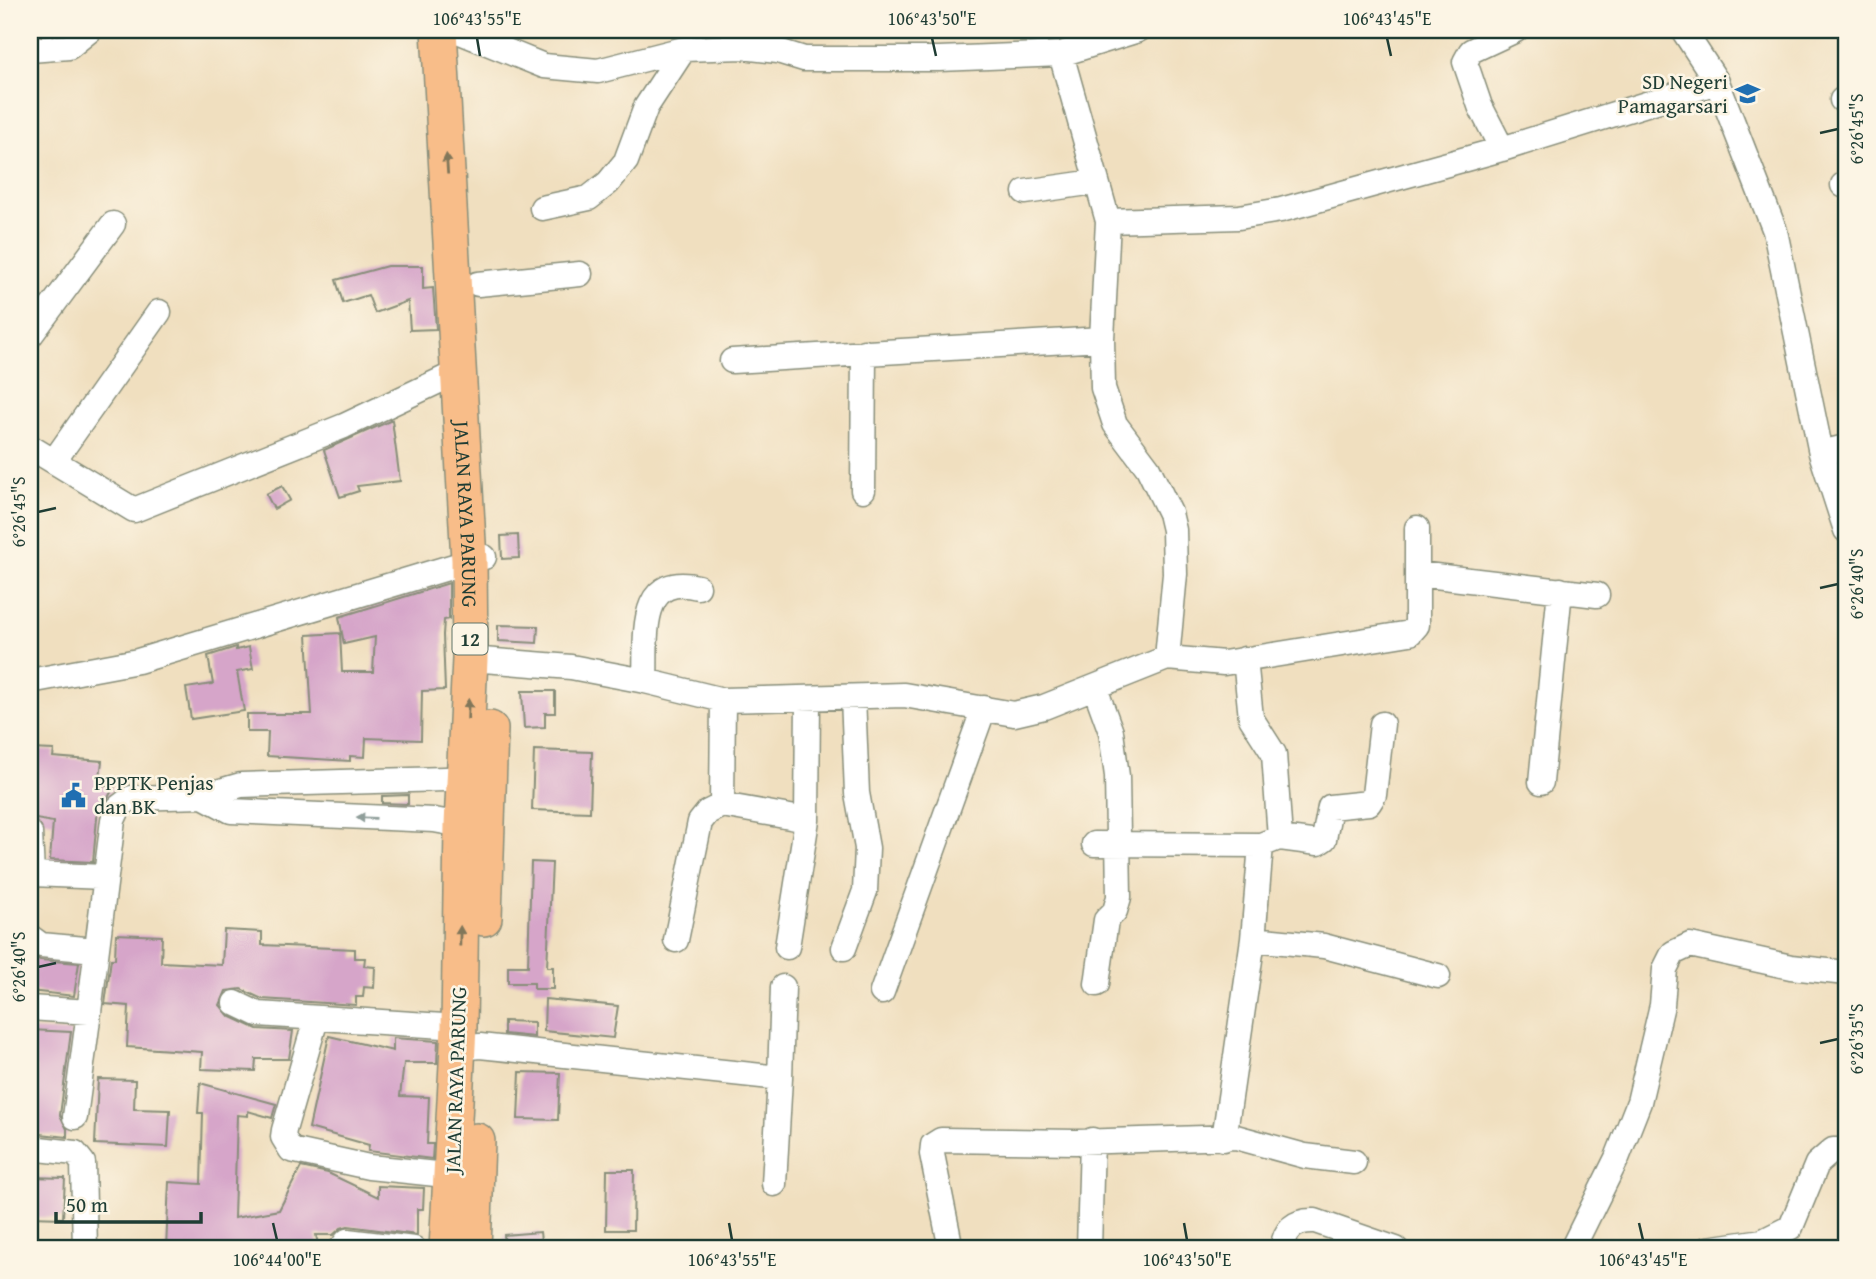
<svg xmlns="http://www.w3.org/2000/svg" width="1876" height="1279" font-family="'Gentium Book Plus',serif">
  <rect width="100%" height="100%" fill="#fcf5e5"/>
  <filter id="ink" filterUnits="userSpaceOnUse"><feTurbulence type="fractalNoise" baseFrequency=".0143" numOctaves="2"/><feDisplacementMap in="SourceGraphic" scale="14" xChannelSelector="R" yChannelSelector="G"/><feConvolveMatrix kernelMatrix="1 2 1 2 8 2 1 2 1" color-interpolation-filters="sRGB"/></filter>
  <filter id="wash" filterUnits="userSpaceOnUse"><feTurbulence type="fractalNoise" baseFrequency=".00686" numOctaves="4" result="noise"/><feDisplacementMap in="SourceGraphic" scale="28" xChannelSelector="R" yChannelSelector="G"/><feGaussianBlur stdDeviation="1.57" result="paint"/><feColorMatrix in="noise" values="0 0 0 0 0 0 0 0 0 0 0 0 0 0 0 0 0 1.4 0 .05"/><feComposite in="paint" operator="in"/></filter>
  <g filter="url(#wash)">
    <rect width="100%" height="100%" fill="#f0dfbf"/>
    <g id="blocks">
      <path fill="#d6a5c9" d="M 387,266 L 423,266 L 423,289 L 433,288 L 436,329 L 410,330 L 408,301 L 375,313 L 368,295 L 343,303 L 336,280 Z
        M 392,420 L 400,481 L 357,486 L 359,491 L 340,497 L 324,450 Z
        M 282,486 L 290,500 L 274,509 L 266,494 Z
        M 518,535 L 519,558 L 502,559 L 501,536 Z
        M 449,583 L 449,619 L 444,620 L 443,635 L 445,690 L 422,691 L 421,740 L 366,738 L 365,757 L 350,756 L 350,761 L 267,756 L 268,732 L 247,732 L 247,714 L 312,714 L 307,635 L 340,633 L 342,672 L 373,672 L 375,637 L 344,644 L 339,617 Z
        M 498,625 L 538,626 L 537,643 L 498,641 Z
        M 236,647 L 236,650 L 249,647 L 253,669 L 237,672 L 244,711 L 191,719 L 186,688 L 213,684 L 208,656 Z
        M 522,691 L 555,691 L 555,713 L 545,713 L 545,727 L 524,728 Z
        M 30,749 L 54,750 L 53,757 L 102,761 L 99,785 L 114,787 L 102,808 L 98,807 L 93,862 L 50,860 L 53,822 L 30,818 Z
        M 534,750 L 592,752 L 590,812 L 532,810 Z
        M 408,795 L 408,804 L 382,803 L 382,796 Z
        M 531,862 L 552,863 L 547,967 L 553,967 L 553,989 L 534,989 L 534,983 L 508,983 L 508,966 L 528,966 Z
        M 224,930 L 262,932 L 262,945 L 355,949 L 355,958 L 365,958 L 364,966 L 375,967 L 374,988 L 364,987 L 363,997 L 356,997 L 356,1005 L 262,999 L 241,989 L 226,991 L 220,1005 L 229,1016 L 257,1029 L 293,1031 L 289,1059 L 256,1059 L 255,1071 L 201,1069 L 202,1052 L 127,1047 L 129,1006 L 105,1004 L 111,959 L 115,959 L 116,934 L 162,936 L 161,962 L 222,965 Z
        M 30,955 L 40,960 L 79,963 L 74,996 L 30,991 Z
        M 545,999 L 618,1006 L 613,1038 L 544,1031 Z
        M 504,1021 L 534,1022 L 534,1037 L 504,1034 Z
        M 30,1030 L 71,1032 L 60,1115 L 67,1129 L 67,1137 L 32,1133 L 36,1067 L 30,1067 Z
        M 329,1036 L 393,1051 L 393,1038 L 438,1041 L 437,1063 L 404,1063 L 400,1096 L 429,1097 L 427,1144 L 433,1144 L 432,1159 L 368,1151 L 369,1145 L 309,1128 Z
        M 520,1072 L 560,1073 L 558,1120 L 518,1119 Z
        M 98,1079 L 135,1080 L 134,1109 L 170,1110 L 168,1147 L 95,1144 Z
        M 200,1083 L 276,1104 L 272,1118 L 248,1111 L 248,1116 L 237,1115 L 234,1218 L 279,1210 L 301,1167 L 328,1173 L 378,1197 L 378,1186 L 424,1188 L 423,1209 L 417,1209 L 417,1235 L 348,1226 L 341,1228 L 333,1235 L 316,1235 L 319,1249 L 166,1249 L 169,1182 L 201,1184 L 203,1113 L 198,1113 Z
        M 607,1170 L 634,1170 L 633,1230 L 606,1230 Z
        M 30,1177 L 65,1178 L 63,1218 L 30,1217 Z
        M 540,1232 L 542,1249 L 505,1249 L 504,1235 Z"/>
    </g>
  </g>
  <g filter="url(#ink)">
    <use href="#blocks" fill-opacity="0" stroke="#888e7a" stroke-width="2"/>
    <g fill="none" stroke-linecap="round" stroke-linejoin="round">
      <defs>
        <path id="minor" d="M 1683,30 L 1717,82 L 1775,231 L 1821,453 L 1846,530
          M 460,32 L 544,66 L 598,71 L 684,49 L 742,47 L 778,51 L 804,59 L 939,59 L 1061,54 L 1138,30
          M 30,50 L 69,47 L 90,30
          M 1842,100 L 1846,100
          M 1502,149 L 1480,106 L 1465,62 L 1471,51 L 1516,30
          M 1843,185 L 1846,185
          M 1025,192 L 1095,182
          M 542,208 L 589,198 L 608,183 L 626,161 L 646,107 L 684,49
          M 1108,221 L 1239,217 L 1281,210 L 1502,149 L 1717,82
          M 478,284 L 580,274
          M 30,336 L 113,224
          M 732,361 L 1102,339
          M 30,447 L 134,510 L 344,426 L 460,371
          M 1821,453 L 1846,447
          M 54,461 L 159,312
          M 863,490 L 864,352
          M 1418,574 L 1597,595
          M 1167,658 L 1224,663 L 1410,633 L 1417,625 L 1417,528
          M 470,659 L 571,667 L 645,681 L 723,700 L 904,695 L 1014,714 L 1044,707 L 1167,658 L 1175,574 L 1174,530 L 1170,513 L 1148,468 L 1115,424 L 1103,388 L 1102,339 L 1108,221 L 1061,54
          M 1245,659 L 1251,718 L 1274,754 L 1280,838 L 1318,843 L 1324,839 L 1330,807 L 1369,803 L 1374,795 L 1382,724
          M 30,681 L 138,661 L 484,557
          M 645,681 C 647,640 636,572 698,587
          M 1095,688 L 1111,732 L 1117,776 L 1119,897 L 1115,911 L 1106,920 L 1097,984
          M 1541,782 L 1560,590
          M 203,796 L 231,811 L 434,820 L 462,825 L 477,823
          M 722,805 L 723,700
          M 30,833 L 32,874 L 104,877
          M 1094,844 L 1261,845 L 1276,839
          M 30,937 L 41,945 L 96,950
          M 1253,939 L 1324,946 L 1438,976
          M 676,940 L 700,822 L 708,812 L 722,805 L 807,820
          M 787,947 L 807,820 L 808,699
          M 844,948 L 865,891 L 867,848 L 857,793 L 853,697
          M 882,992 L 984,708
          M 235,1003 L 258,1014 L 459,1027
          M 30,1008 L 89,1012 L 113,820 L 119,807 L 131,798 L 203,796 L 241,785 L 479,778
          M 316,1019 L 284,1130 L 283,1137 L 291,1150 L 369,1167 L 465,1177
          M 458,1048 L 480,1046 L 780,1078 L 783,987
          M 75,1117 L 89,1012
          M 1224,1139 L 1253,939 L 1261,845
          M 30,1148 L 75,1153 L 83,1163 L 85,1249
          M 774,1184 L 780,1078
          M 341,1249 L 347,1241 L 414,1249
          M 951,1249 L 932,1154 L 933,1145 L 941,1140 L 1076,1142 L 1236,1137 L 1305,1156 L 1354,1162
          M 1089,1249 L 1092,1140
          M 1282,1249 C 1285,1229 1295,1220 1315,1221 L 1396,1249
          M 1572,1249 L 1617,1158 L 1639,1102 L 1662,1005 L 1665,969 L 1673,953 L 1690,945 L 1791,967 L 1846,973
          M 1707,1249 L 1763,1241 L 1791,1227 L 1817,1164 L 1833,1150 L 1846,1150"/>
        <g id="highway">
          <path id="s1" d="M 439,30 L 469,560 L 470,659 L 462,825 L 459,1027 L 447,1249"/>
          <path d="M 484,918 L 490,729"/>
          <path d="M 473,1249 L 477,1141"/>
        </g>
      </defs>
      <use href="#minor" stroke="#888e7a" stroke-width="27"/>
      <use href="#highway" stroke="#888e7a" stroke-width="38"/>
      <use href="#minor" stroke="#fff" stroke-width="24"/>
      <use href="#highway" stroke="#f8bd89" stroke-width="35"/>
    </g>
    <defs><path id="oneway-solid" d="M-6-.8H1V-3.2L6.5 0L1 3.2V.8H-6Z" transform="scale(1.75)"/></defs>
    <g fill="#81775a">
      <use href="#oneway-solid" transform="translate(447 164) rotate(-94)"/>
      <use href="#oneway-solid" transform="translate(468 709) rotate(-88)"/>
      <use href="#oneway-solid" transform="translate(460 936) rotate(-89)"/>
    </g>
    <use fill="#8f9e9a" href="#oneway-solid" transform="translate(366 818) rotate(-178)"/>
  </g>
  <path fill="none" stroke="#1f3d34" stroke-width="2.5" d="M 477,38 L 480,56M 932,38 L 936,56M 1387,38 L 1391,56M 1820,133 L 1838,129M 38,512 L 56,508M 1820,588 L 1838,584M 38,967 L 56,963M 1820,1043 L 1838,1039M 273,1223 L 277,1240M 729,1223 L 732,1240M 1184,1223 L 1187,1240M 1639,1223 L 1643,1240"/>
  <defs>
    <symbol id="school-bare" viewBox="-9 -9 18 18"><path d="M0-5L7-2L0 1L-7-2ZM-4 1L0 2.5L4 1V4Q0 6-4 4Z" fill="#1f6fb2" stroke="#fcf5e5" stroke-width="2.5" paint-order="stroke"/></symbol>
    <symbol id="civic-bare" viewBox="-9 -9 18 18"><path d="M-.6-6.5H3V-4.5H.6V-3L4-1V1h2V6H-6V1h2V-1L-.6-3ZM-1.2 2.5V6h2.4V2.5Z" fill="#1f6fb2" stroke="#fcf5e5" stroke-width="2.5" paint-order="stroke"/></symbol>
  </defs>
  <g fill-rule="evenodd">
    <use href="#school-bare" x="1730" y="76" width="35" height="35"/>
    <use href="#civic-bare" x="56" y="778" width="35" height="35"/>
  </g>
  <g text-anchor="middle" stroke-width="5" stroke-linejoin="round" paint-order="stroke">
    <rect fill="#fcf5e5" stroke="#617469" stroke-width="2" x="452.5" y="623.5" width="35" height="31" rx="5"/>
    <g font-size="19" font-weight="bold" fill="#1f3d34">
      <text x="470" y="646">12</text>
    </g>
    <g font-size="21" fill="#1f3d34" stroke="#fcf5e5" text-anchor="end">
      <text x="1728" y="89">SD Negeri<tspan x="1728" dy="24">Pamagarsari</tspan></text>
      <text x="94" y="790" text-anchor="start">PPPTK Penjas<tspan x="94" dy="24">dan BK</tspan></text>
    </g>
    <g font-size="21" fill="#1f3d34" stroke="#fcf5e5">
      <text dy="7" stroke="none"><textPath href="#s1" startOffset="485">JALAN RAYA PARUNG</textPath></text>
      <text transform="translate(456 1080) rotate(-88)" y="7">JALAN RAYA PARUNG</text>
    </g>
  </g>
  <rect width="1876" height="1279" fill="none" stroke="#fcf5e5" stroke-width="77"/>
  <path d="M56 1212v10h145v-10" fill="none" stroke="#1f3d34" stroke-width="3.5"/>
  <text x="66" y="1212" font-size="21" fill="#1f3d34" stroke="#fcf5e5" stroke-width="5" paint-order="stroke">50 m</text>
  <rect x="38" y="38" width="1800" height="1202" fill="none" stroke="#1f3d34" stroke-width="2.5"/>
  <g font-size="18" text-anchor="middle" fill="#1f3d34">
    <text x="477" y="25">106°43'55"E</text>
    <text x="932" y="25">106°43'50"E</text>
    <text x="1387" y="25">106°43'45"E</text>
    <text transform="translate(1857 129) rotate(-90)" y="6">6°26'45"S</text>
    <text transform="translate(19 512) rotate(-90)" y="6">6°26'45"S</text>
    <text transform="translate(1857 584) rotate(-90)" y="6">6°26'40"S</text>
    <text transform="translate(19 967) rotate(-90)" y="6">6°26'40"S</text>
    <text transform="translate(1857 1039) rotate(-90)" y="6">6°26'35"S</text>
    <text x="277" y="1266">106°44'00"E</text>
    <text x="732" y="1266">106°43'55"E</text>
    <text x="1187" y="1266">106°43'50"E</text>
    <text x="1643" y="1266">106°43'45"E</text>
  </g>
</svg>
